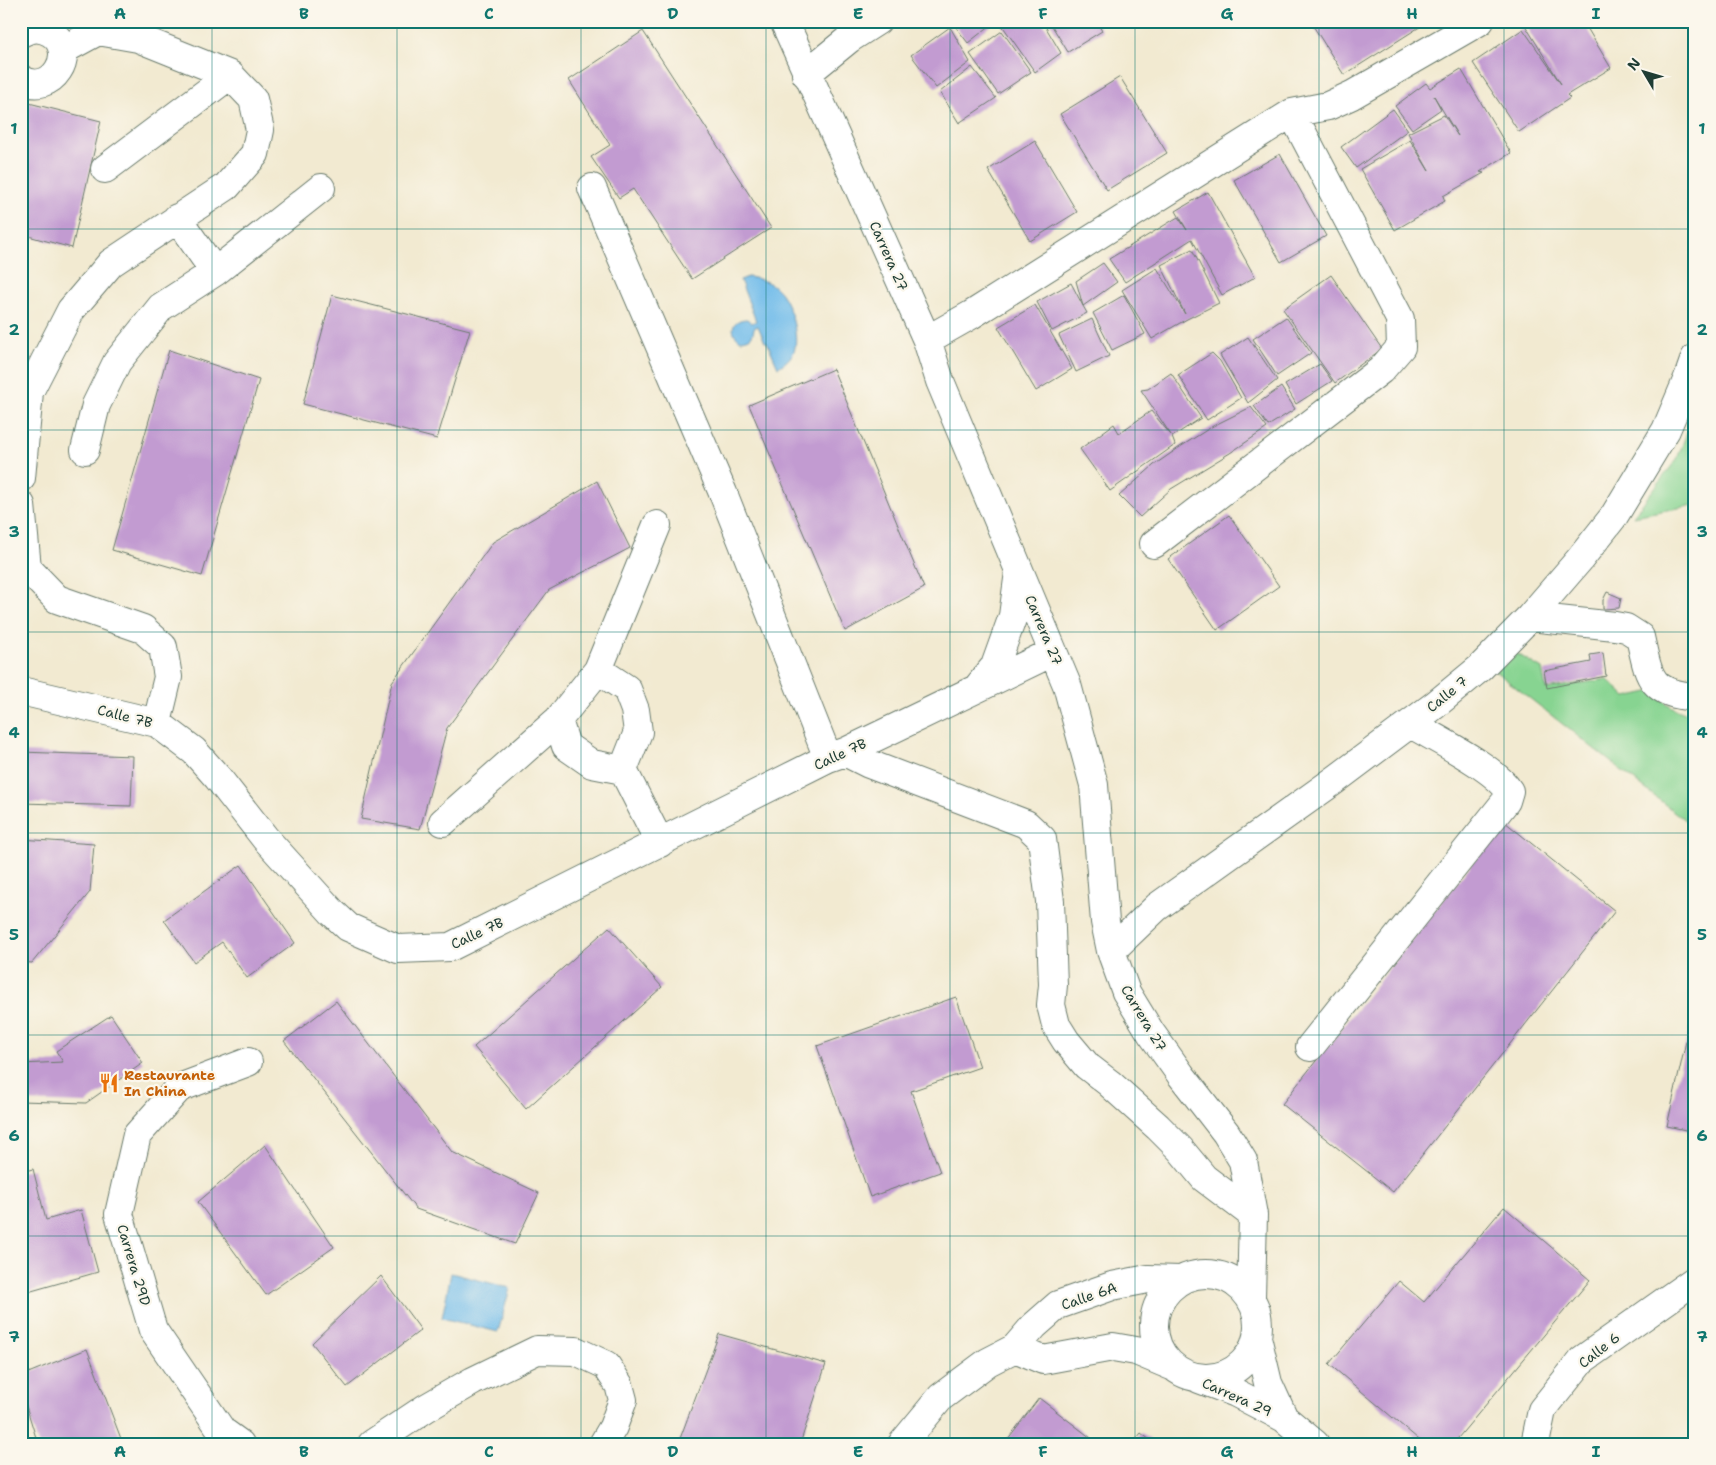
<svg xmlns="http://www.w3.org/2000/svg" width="1716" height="1465" font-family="'Shantell Sans',sans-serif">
  <rect width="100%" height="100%" fill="#fbf7ec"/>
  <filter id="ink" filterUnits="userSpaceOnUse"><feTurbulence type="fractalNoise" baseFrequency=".02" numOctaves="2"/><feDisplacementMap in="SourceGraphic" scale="10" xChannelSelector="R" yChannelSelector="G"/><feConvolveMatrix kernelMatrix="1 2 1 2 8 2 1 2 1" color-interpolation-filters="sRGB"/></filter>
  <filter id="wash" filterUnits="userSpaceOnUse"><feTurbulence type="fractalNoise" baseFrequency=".0096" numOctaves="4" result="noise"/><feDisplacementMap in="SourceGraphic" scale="20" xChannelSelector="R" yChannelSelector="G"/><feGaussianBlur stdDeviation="1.12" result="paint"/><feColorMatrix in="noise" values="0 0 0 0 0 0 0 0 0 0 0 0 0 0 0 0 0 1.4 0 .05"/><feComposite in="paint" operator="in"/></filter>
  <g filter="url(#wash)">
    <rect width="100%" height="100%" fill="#f2ead1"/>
    <path fill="#87d491" stroke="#538862" d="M 1695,412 L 1695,505 L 1633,516 L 1677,459 Z
      M 1516,653 L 1542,669 L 1546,689 L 1607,679 L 1626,697 L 1653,691 C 1664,701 1678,715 1695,714 L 1695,828 L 1495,671 Z"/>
    <path fill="#71bcea" stroke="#487c8f" d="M 748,277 C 759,279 769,281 777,289 C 789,300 800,335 794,351 C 791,358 784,364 778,367 L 767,342 L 765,342 L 758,326 L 754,328 C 753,337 750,339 741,340 C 728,332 732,319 747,319 L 752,323 L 756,321 L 740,280 Z
      M 451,1273 L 510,1288 L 498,1332 L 442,1318 Z"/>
    <g id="blocks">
      <path fill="#c29bd1" d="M 953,21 L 996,21 L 968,43 L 952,22 Z
        M 999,21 L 1042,21 L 1061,53 L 1035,72 Z
        M 1049,21 L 1096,21 L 1102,31 L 1068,52 Z
        M 1310,21 L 1429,21 L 1344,75 Z
        M 1532,21 L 1583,21 L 1611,68 L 1567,95 L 1570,98 L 1519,132 L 1473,63 L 1523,29 L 1561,84 L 1525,25 Z
        M 950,27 L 970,62 L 936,88 L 911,55 Z
        M 643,31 L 771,228 L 692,279 L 633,189 L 619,198 L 591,157 L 610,145 L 569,80 Z
        M 1002,31 L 1031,72 L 998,94 L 970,54 Z
        M 972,67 L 996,98 L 959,123 L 940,92 Z
        M 1461,69 L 1511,153 L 1480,172 L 1484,173 L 1443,196 L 1445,201 L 1395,230 L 1360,169 L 1410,140 L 1429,171 L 1408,133 L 1444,115 L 1458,136 L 1434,96 L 1441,109 L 1412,129 L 1395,106 L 1426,83 L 1430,88 Z
        M 1120,77 L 1167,153 L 1107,190 L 1060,114 Z
        M 21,101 L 101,121 L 72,248 L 21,234 Z
        M 1393,109 L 1408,130 L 1356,168 L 1341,147 Z
        M 1035,141 L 1077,212 L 1030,241 L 988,170 Z
        M 1280,154 L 1326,236 L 1281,262 L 1234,180 Z
        M 1208,192 L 1255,277 L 1222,295 L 1192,239 L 1125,282 L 1109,259 L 1178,217 L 1187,230 L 1176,211 Z
        M 1192,249 L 1219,303 L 1187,319 L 1152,339 L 1122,290 L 1157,268 L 1185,314 L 1161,265 Z
        M 1103,263 L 1117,282 L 1083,306 L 1087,313 L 1052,331 L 1037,302 L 1071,283 L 1083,306 L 1076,281 Z
        M 1331,275 L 1382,349 L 1335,383 L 1283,309 Z
        M 332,295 L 470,330 L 437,439 L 303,404 Z
        M 1124,295 L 1145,334 L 1112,350 L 1093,313 Z
        M 1035,305 L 1072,369 L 1036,391 L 998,327 Z
        M 1286,317 L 1311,353 L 1277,376 L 1253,339 Z
        M 1092,319 L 1109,356 L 1076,372 L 1059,335 Z
        M 1248,337 L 1277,380 L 1248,403 L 1220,355 Z
        M 169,350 L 259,380 L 202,576 L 112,550 Z
        M 1212,353 L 1220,361 L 1241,398 L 1207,420 L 1178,375 Z
        M 1320,364 L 1332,381 L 1296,404 L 1285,385 Z
        M 833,369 L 924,588 L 845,631 L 749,405 Z
        M 1171,373 L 1201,418 L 1172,437 L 1175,445 L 1110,491 L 1080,449 L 1114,424 L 1119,433 L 1151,411 L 1171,435 L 1141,390 L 1148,389 Z
        M 1281,387 L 1295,409 L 1268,426 L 1254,406 Z
        M 1251,407 L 1267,428 L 1230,453 L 1171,489 L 1140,517 L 1119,496 L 1154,465 L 1180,447 L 1213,426 Z
        M 597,481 L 630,548 L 549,590 L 447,728 L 420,829 L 361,819 L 392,682 L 493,542 Z
        M 1229,515 L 1279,586 L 1217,630 L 1168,559 Z
        M 1607,592 L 1621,598 L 1619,608 L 1603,609 L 1603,600 Z
        M 1603,653 L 1606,676 L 1547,688 L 1544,671 L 1591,662 L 1590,655 Z
        M 21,752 L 133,756 L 131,806 L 21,803 Z
        M 1505,822 L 1615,911 L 1393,1192 L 1282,1104 Z
        M 21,839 L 94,844 L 90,892 L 32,963 L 21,962 Z
        M 241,865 L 295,943 L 247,978 L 222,942 L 194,962 L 164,920 Z
        M 609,927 L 662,987 L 526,1109 L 474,1047 Z
        M 956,997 L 980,1067 L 911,1091 L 940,1172 L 870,1197 L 817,1046 Z
        M 336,1001 L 452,1152 L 539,1193 L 515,1244 L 416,1209 L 284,1041 Z
        M 1694,1006 L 1695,1006 L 1695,1132 L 1667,1126 Z
        M 111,1015 L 143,1063 L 86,1103 L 21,1101 L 21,1064 L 63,1062 L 56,1051 Z
        M 265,1145 L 334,1247 L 266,1295 L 198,1202 Z
        M 33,1169 L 46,1220 L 81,1210 L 98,1272 L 21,1294 L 21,1172 Z
        M 1504,1207 L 1590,1280 L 1453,1444 L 1424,1444 L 1329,1364 L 1399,1281 L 1424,1302 Z
        M 381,1276 L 421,1330 L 347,1387 L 312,1343 Z
        M 719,1334 L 826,1364 L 800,1444 L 678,1444 Z
        M 87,1349 L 123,1444 L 38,1444 L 21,1390 L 21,1376 Z
        M 1039,1398 L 1091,1438 L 1087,1444 L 1004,1444 Z
        M 1141,1433 L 1155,1444 L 1132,1444 Z"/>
    </g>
  </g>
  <g filter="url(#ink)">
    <use href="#blocks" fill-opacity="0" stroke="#697a6b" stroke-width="1"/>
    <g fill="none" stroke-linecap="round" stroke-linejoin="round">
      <defs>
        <path id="minor" d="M 784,21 L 927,340 L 940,381 L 1067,685 L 1094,785 L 1105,922 L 1111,951 L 1126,992 L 1151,1033 L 1181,1075 L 1226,1133 L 1243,1161 L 1253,1215 L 1251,1298
          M 21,33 C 32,27 41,27 51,33 C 80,52 51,98 21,79
          M 63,50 L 98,31 L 138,38 L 230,75
          M 806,74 L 849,39 L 877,21
          M 592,188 L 723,493 L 828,758
          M 177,218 L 215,272 L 321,188
          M 927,340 L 971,315 L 1292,113 L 1328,106 L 1352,95 L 1480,21
          M 85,450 L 96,405 L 117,362 L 161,307 L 215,272
          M 21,478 L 29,392 L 71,310 L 111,263 L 227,186 L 255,154 L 260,130 L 253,99 L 230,75 L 105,169
          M 21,505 L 27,568 L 57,599 L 143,629 L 163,647 L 168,677 L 157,723
          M 1154,544 L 1381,370 L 1401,347 L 1400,319 L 1292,113
          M 1530,617 L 1615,626 L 1626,628 L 1640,637 C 1649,677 1649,693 1695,697
          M 598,670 L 627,689 L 635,710 L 638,732 L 623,770 L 660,843
          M 978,687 L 995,666 L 1013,616 L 1019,572
          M 21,691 L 157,723 L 194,751 L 218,778 L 265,838 L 333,913 L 348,927 L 398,949 L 450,947 L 828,758 L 845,752 L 1053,652
          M 558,720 L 566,746 L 592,764 L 623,770
          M 845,752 L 869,764 L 1026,824 L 1042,839 L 1050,901 L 1053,985 L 1051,1005 L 1056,1025 L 1066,1041 L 1087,1066 L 1109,1083 L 1158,1127 L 1180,1149 L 1204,1178 L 1253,1215
          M 443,822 L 558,720 L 598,670 L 657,525
          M 1111,951 L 1157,907 L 1335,780 L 1435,705 L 1480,668 L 1530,617 L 1580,559 L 1614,516 L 1666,430 L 1688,378 L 1695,358
          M 1310,1047 L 1506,801 L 1509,791 C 1495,768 1436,739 1411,724
          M1154 1326a52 52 0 1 1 104 0a52 52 0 1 1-104 0Z
          M 1257,1337 L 1268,1383 L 1284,1418
          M 1015,1348 L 1043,1360 L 1113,1347 L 1136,1351 L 1174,1367
          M 1199,1379 L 1236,1393 L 1284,1418 L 1315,1444
          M 240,1444 L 222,1431 L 153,1330 L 119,1214 L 137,1135 L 179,1088 L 248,1062
          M 372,1444 L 426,1408 L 473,1381 L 537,1350 L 576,1351 L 606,1365 L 619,1385 L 623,1400 L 613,1427 L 603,1444
          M 902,1444 L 941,1397 L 988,1362 L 1015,1348 L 1034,1326 L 1058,1305 L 1112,1286 L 1148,1279 L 1180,1280
          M 1535,1444 L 1542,1410 L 1582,1360 L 1695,1280"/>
      </defs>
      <use href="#minor" stroke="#697a6b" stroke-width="30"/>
      <use href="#minor" stroke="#fff" stroke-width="28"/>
    </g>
  </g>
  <path fill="none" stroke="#0f766e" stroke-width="1" stroke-opacity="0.55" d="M 212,21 L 212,1444M 397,21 L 397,1444M 581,21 L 581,1444M 766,21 L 766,1444M 950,21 L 950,1444M 1135,21 L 1135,1444M 1319,21 L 1319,1444M 1504,21 L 1504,1444M 21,229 L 1695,229M 21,430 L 1695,430M 21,632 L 1695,632M 21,833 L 1695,833M 21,1035 L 1695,1035M 21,1236 L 1695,1236"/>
  <defs>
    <symbol id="restaurant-bare" viewBox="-9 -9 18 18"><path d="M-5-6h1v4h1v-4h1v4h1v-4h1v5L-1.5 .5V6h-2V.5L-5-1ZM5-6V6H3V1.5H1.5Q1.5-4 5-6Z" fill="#e8710a" stroke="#fbf7ec" stroke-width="2.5" paint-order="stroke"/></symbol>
  </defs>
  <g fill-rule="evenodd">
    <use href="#restaurant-bare" x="95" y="1069" width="28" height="28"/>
  </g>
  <g text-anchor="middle" stroke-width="4.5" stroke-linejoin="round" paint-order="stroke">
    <g font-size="14" fill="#1f3d34" stroke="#fbf7ec">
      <text transform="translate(889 256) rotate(66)" y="5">Carrera 27</text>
      <text transform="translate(1044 630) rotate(67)" y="5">Carrera 27</text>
      <text transform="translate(1447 694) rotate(-39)" y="5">Calle 7</text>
      <text transform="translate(125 716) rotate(14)" y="5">Calle 7B</text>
      <text transform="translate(840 754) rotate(-25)" y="5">Calle 7B</text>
      <text transform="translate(477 933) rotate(-25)" y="5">Calle 7B</text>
      <text transform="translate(1144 1018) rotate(59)" y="5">Carrera 27</text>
      <text transform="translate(134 1265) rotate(73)" y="5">Carrera 29D</text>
      <text transform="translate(1089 1296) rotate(-19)" y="5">Calle 6A</text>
      <text transform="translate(1599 1350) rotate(-38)" y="5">Calle 6</text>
      <text transform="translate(1237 1397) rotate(24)" y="5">Carrera 29</text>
    </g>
    <g font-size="14" font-weight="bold" fill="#c56008" stroke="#fbf7ec" text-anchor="start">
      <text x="124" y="1080">Restaurante<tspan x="124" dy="16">In China</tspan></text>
    </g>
  </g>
  <rect width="1716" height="1465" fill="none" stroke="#fbf7ec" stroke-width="55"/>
  <g transform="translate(1644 72) rotate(308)" stroke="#fbf7ec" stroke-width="4" paint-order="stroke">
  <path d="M0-4L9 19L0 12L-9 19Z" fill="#1f3d34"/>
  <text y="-8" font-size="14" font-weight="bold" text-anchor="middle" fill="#1f3d34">N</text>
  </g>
  <rect x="28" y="28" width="1660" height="1410" fill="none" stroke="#0f766e" stroke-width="2"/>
  <g font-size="16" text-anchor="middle" font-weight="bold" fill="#0f766e">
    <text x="120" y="19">A</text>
    <text x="304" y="19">B</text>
    <text x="489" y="19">C</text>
    <text x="673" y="19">D</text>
    <text x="858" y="19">E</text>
    <text x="1043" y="19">F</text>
    <text x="1227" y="19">G</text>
    <text x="1412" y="19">H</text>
    <text x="1596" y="19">I</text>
    <text x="14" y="134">1</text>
    <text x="1702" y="134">1</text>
    <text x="14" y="335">2</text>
    <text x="1702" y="335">2</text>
    <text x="14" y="537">3</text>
    <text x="1702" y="537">3</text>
    <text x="14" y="738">4</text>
    <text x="1702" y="738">4</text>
    <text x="14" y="940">5</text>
    <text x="1702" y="940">5</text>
    <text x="14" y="1141">6</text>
    <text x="1702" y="1141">6</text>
    <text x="14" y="1342">7</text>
    <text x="1702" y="1342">7</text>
    <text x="120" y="1457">A</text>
    <text x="304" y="1457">B</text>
    <text x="489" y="1457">C</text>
    <text x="673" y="1457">D</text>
    <text x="858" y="1457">E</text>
    <text x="1043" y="1457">F</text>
    <text x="1227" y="1457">G</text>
    <text x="1412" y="1457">H</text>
    <text x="1596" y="1457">I</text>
  </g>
</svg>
